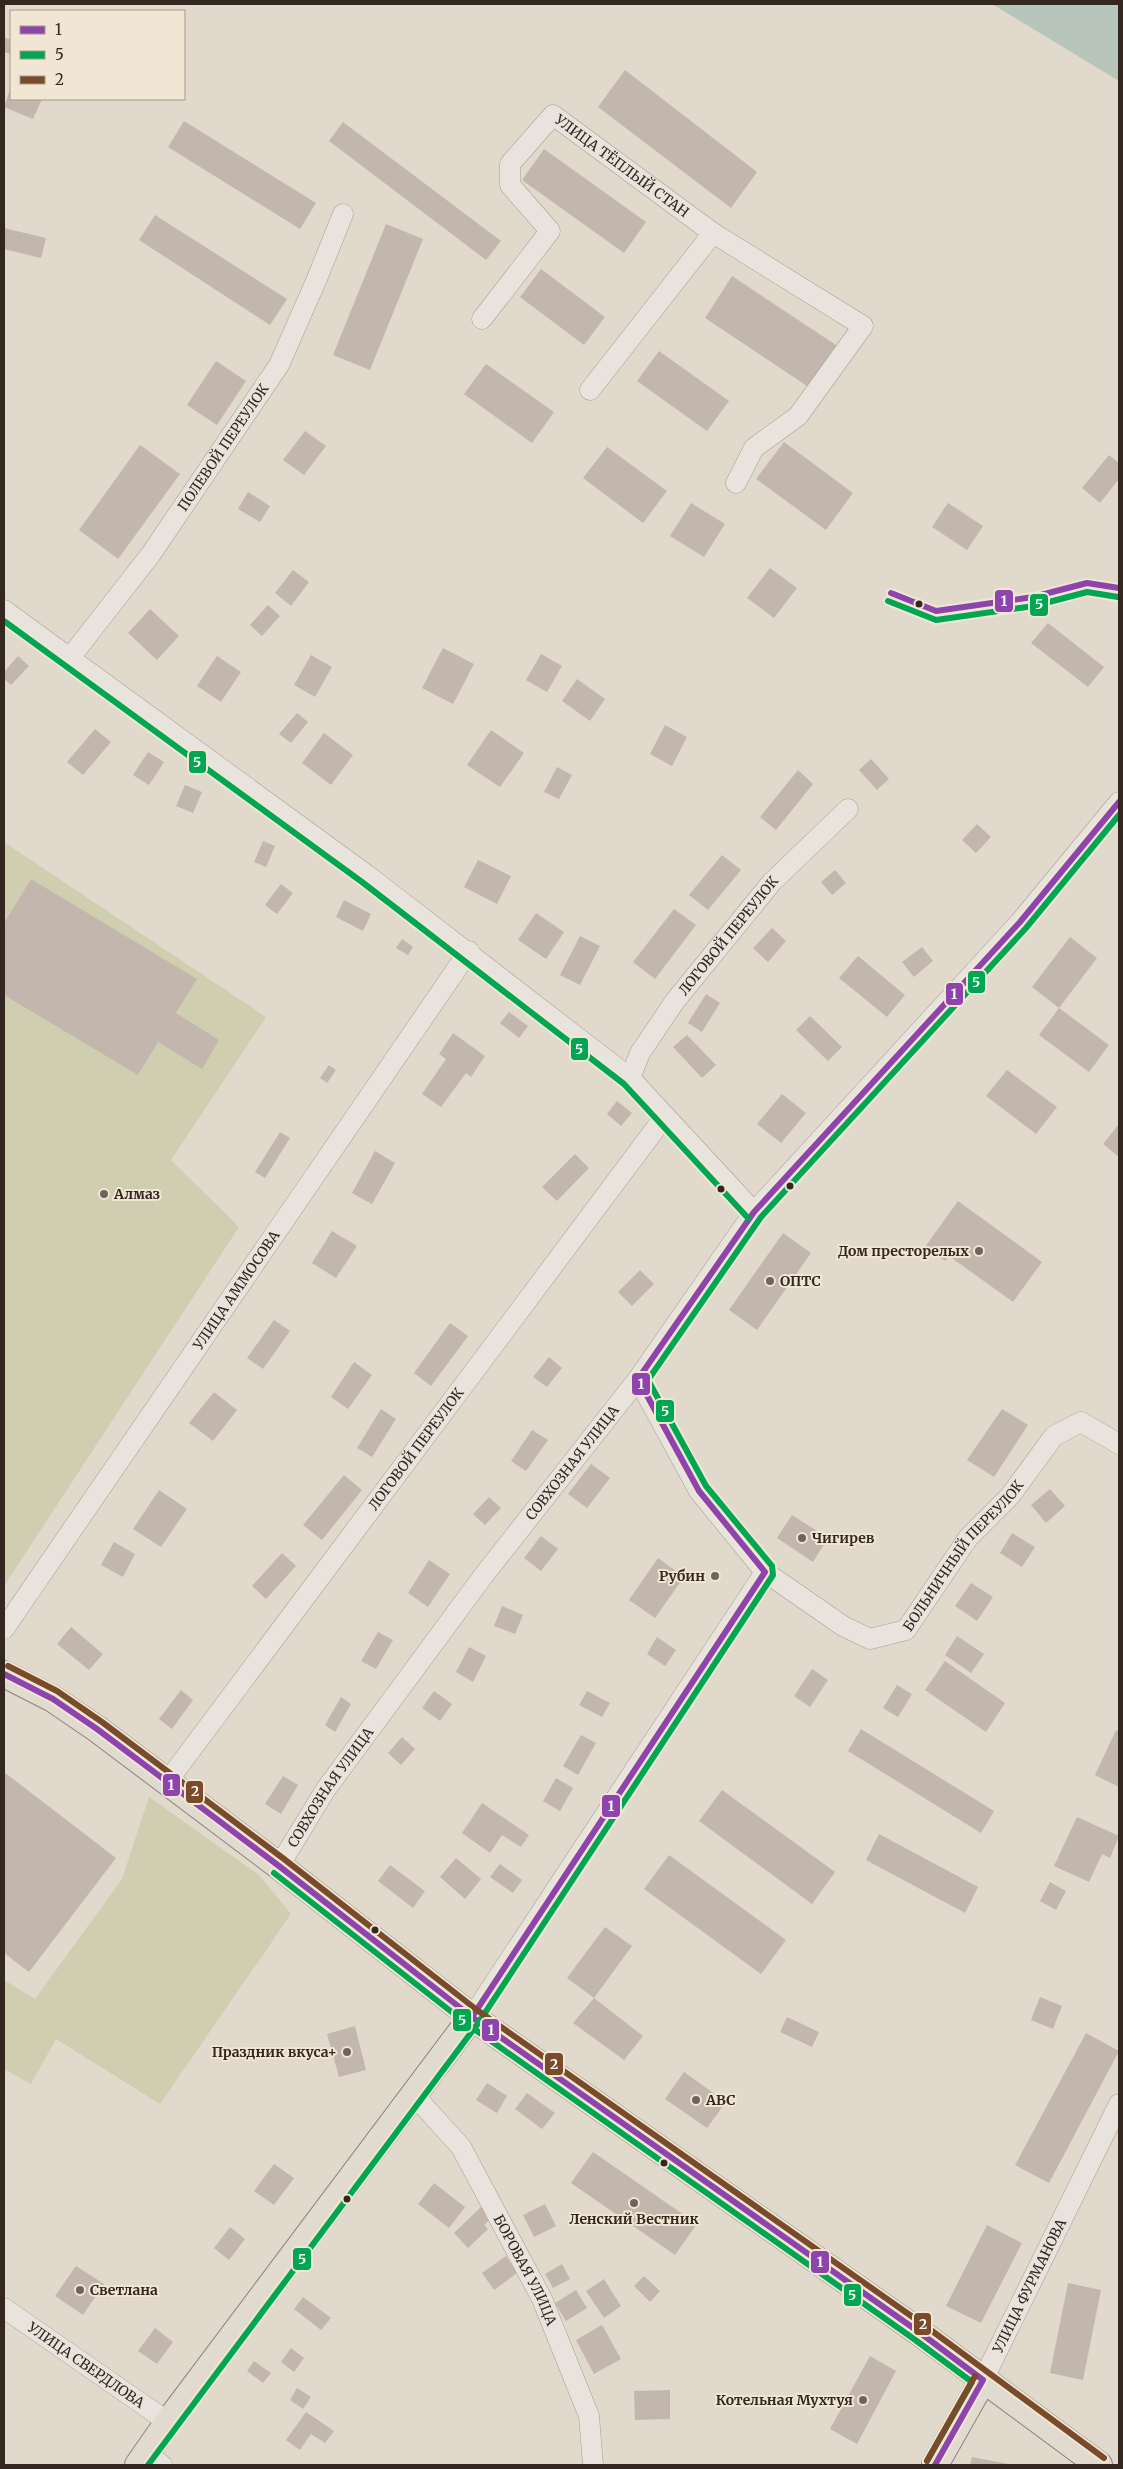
<svg xmlns="http://www.w3.org/2000/svg" width="1123" height="2469" font-family="Merriweather,serif">
  <rect width="100%" height="100%" fill="#e0d9cc"/>
  <path fill="#d0ceb0" d="M 4,842 L 266,1017 L 171,1160 L 239,1227 L 4,1586 Z
    M 149,1797 L 259,1875 L 291,1914 L 160,2104 L 56,2039 L 31,2084 L 4,2069 L 4,1980 L 35,1999 L 122,1879 Z"/>
  <path fill="#b7c5bb" d="M 992,4 L 1119,4 L 1119,81 Z"/>
  <path fill="#c3b7ad" d="M 4,37 L 11,40 L 11,54 L 4,52 Z
    M 625,70 L 757,172 L 731,208 L 598,107 Z
    M 11,87 L 11,99 L 42,99 L 33,119 L 4,107 Z
    M 184,121 L 316,203 L 300,229 L 168,147 Z
    M 343,122 L 501,241 L 486,260 L 329,141 Z
    M 544,149 L 646,222 L 624,253 L 522,180 Z
    M 155,215 L 287,299 L 270,325 L 139,240 Z
    M 386,224 L 423,239 L 370,370 L 333,355 Z
    M 4,228 L 46,238 L 41,258 L 4,249 Z
    M 541,269 L 605,317 L 584,345 L 520,297 Z
    M 732,276 L 839,347 L 810,388 L 705,318 Z
    M 659,351 L 729,401 L 707,431 L 637,381 Z
    M 216,361 L 246,381 L 217,425 L 187,405 Z
    M 486,364 L 554,412 L 532,443 L 464,394 Z
    M 305,431 L 326,446 L 304,475 L 283,460 Z
    M 784,442 L 853,493 L 826,530 L 756,479 Z
    M 140,445 L 180,474 L 118,559 L 79,530 Z
    M 607,447 L 667,491 L 643,523 L 583,478 Z
    M 1109,455 L 1119,463 L 1119,479 L 1100,503 L 1082,488 Z
    M 248,492 L 270,506 L 260,522 L 238,509 Z
    M 691,503 L 725,524 L 704,557 L 670,536 Z
    M 948,503 L 983,526 L 967,550 L 932,527 Z
    M 770,568 L 797,588 L 774,618 L 747,598 Z
    M 293,570 L 309,582 L 291,606 L 275,593 Z
    M 268,605 L 280,616 L 262,636 L 250,625 Z
    M 150,609 L 179,636 L 157,660 L 128,633 Z
    M 1048,623 L 1104,667 L 1088,687 L 1031,643 Z
    M 443,648 L 474,664 L 453,704 L 422,688 Z
    M 541,654 L 562,666 L 547,692 L 526,680 Z
    M 311,655 L 332,667 L 315,697 L 294,685 Z
    M 18,656 L 29,666 L 11,685 L 4,679 L 4,672 Z
    M 217,656 L 241,672 L 221,702 L 197,686 Z
    M 577,679 L 605,699 L 590,721 L 562,701 Z
    M 297,713 L 308,722 L 291,743 L 279,734 Z
    M 665,725 L 687,737 L 672,766 L 650,754 Z
    M 95,729 L 111,742 L 83,775 L 67,762 Z
    M 491,730 L 524,753 L 500,787 L 467,765 Z
    M 324,733 L 353,755 L 331,785 L 302,763 Z
    M 148,752 L 164,762 L 149,785 L 133,775 Z
    M 871,759 L 889,779 L 877,790 L 859,770 Z
    M 557,767 L 572,775 L 559,799 L 544,792 Z
    M 798,770 L 813,784 L 776,830 L 760,817 Z
    M 185,785 L 202,792 L 193,813 L 176,806 Z
    M 977,824 L 991,837 L 976,853 L 962,840 Z
    M 263,841 L 275,846 L 266,867 L 254,862 Z
    M 722,855 L 741,870 L 708,910 L 689,895 Z
    M 478,860 L 511,876 L 497,904 L 464,887 Z
    M 835,870 L 846,883 L 832,895 L 821,882 Z
    M 31,879 L 197,979 L 176,1013 L 219,1040 L 202,1069 L 158,1042 L 138,1075 L 4,995 L 4,923 Z
    M 281,884 L 293,893 L 277,914 L 265,905 Z
    M 344,900 L 371,914 L 363,931 L 336,917 Z
    M 674,909 L 696,925 L 655,979 L 633,962 Z
    M 536,913 L 564,932 L 546,959 L 518,940 Z
    M 772,928 L 786,941 L 768,962 L 753,948 Z
    M 580,936 L 600,946 L 580,985 L 560,975 Z
    M 1070,937 L 1097,958 L 1059,1008 L 1032,987 Z
    M 402,939 L 413,947 L 408,955 L 396,948 Z
    M 922,947 L 933,961 L 914,977 L 902,962 Z
    M 858,956 L 905,995 L 887,1017 L 839,978 Z
    M 706,994 L 720,1003 L 702,1032 L 688,1023 Z
    M 1059,1008 L 1109,1045 L 1089,1072 L 1039,1035 Z
    M 509,1012 L 528,1026 L 519,1038 L 500,1023 Z
    M 810,1016 L 842,1047 L 828,1061 L 796,1030 Z
    M 453,1033 L 485,1056 L 471,1077 L 466,1073 L 441,1107 L 422,1094 L 446,1059 L 439,1054 Z
    M 687,1035 L 716,1065 L 702,1078 L 673,1047 Z
    M 329,1065 L 336,1070 L 327,1083 L 320,1078 Z
    M 1007,1070 L 1057,1107 L 1036,1134 L 986,1096 Z
    M 782,1094 L 806,1113 L 781,1143 L 757,1124 Z
    M 617,1101 L 632,1113 L 621,1126 L 607,1114 Z
    M 1119,1124 L 1119,1157 L 1103,1144 Z
    M 280,1132 L 290,1138 L 265,1178 L 255,1172 Z
    M 375,1151 L 395,1163 L 372,1204 L 352,1193 Z
    M 575,1154 L 589,1168 L 557,1201 L 542,1187 Z
    M 958,1201 L 1042,1262 L 1013,1302 L 949,1256 L 945,1261 L 925,1247 Z
    M 332,1231 L 357,1246 L 336,1278 L 312,1263 Z
    M 783,1233 L 811,1253 L 757,1330 L 729,1310 Z
    M 640,1270 L 654,1284 L 632,1306 L 618,1292 Z
    M 274,1320 L 290,1331 L 263,1369 L 247,1358 Z
    M 450,1323 L 468,1336 L 431,1386 L 414,1373 Z
    M 549,1357 L 562,1368 L 547,1387 L 533,1377 Z
    M 354,1362 L 372,1375 L 348,1409 L 331,1397 Z
    M 214,1392 L 237,1410 L 213,1441 L 189,1423 Z
    M 381,1409 L 396,1419 L 372,1457 L 357,1448 Z
    M 1002,1409 L 1028,1425 L 994,1477 L 967,1460 Z
    M 532,1430 L 548,1440 L 526,1471 L 511,1461 Z
    M 591,1464 L 610,1478 L 587,1508 L 568,1494 Z
    M 344,1475 L 362,1490 L 322,1540 L 303,1525 Z
    M 1050,1489 L 1065,1506 L 1046,1523 L 1031,1505 Z
    M 159,1490 L 187,1509 L 161,1547 L 133,1529 Z
    M 489,1497 L 501,1508 L 485,1525 L 473,1514 Z
    M 792,1515 L 828,1538 L 813,1562 L 777,1538 Z
    M 1012,1533 L 1035,1547 L 1022,1567 L 1000,1553 Z
    M 541,1536 L 558,1549 L 541,1571 L 524,1558 Z
    M 114,1542 L 135,1554 L 123,1577 L 101,1565 Z
    M 282,1553 L 296,1566 L 266,1599 L 252,1586 Z
    M 658,1558 L 684,1577 L 655,1618 L 629,1600 Z
    M 429,1560 L 450,1574 L 428,1607 L 408,1593 Z
    M 971,1583 L 993,1597 L 977,1621 L 955,1606 Z
    M 502,1606 L 523,1615 L 515,1634 L 494,1626 Z
    M 71,1627 L 103,1654 L 89,1670 L 57,1644 Z
    M 378,1632 L 393,1640 L 376,1669 L 361,1661 Z
    M 957,1636 L 984,1654 L 971,1673 L 945,1655 Z
    M 657,1637 L 676,1650 L 665,1666 L 647,1654 Z
    M 469,1647 L 486,1656 L 473,1682 L 456,1672 Z
    M 945,1661 L 1005,1703 L 986,1732 L 925,1690 Z
    M 812,1669 L 828,1680 L 810,1707 L 794,1696 Z
    M 897,1685 L 912,1694 L 898,1717 L 883,1708 Z
    M 181,1690 L 193,1700 L 172,1729 L 159,1719 Z
    M 434,1691 L 452,1704 L 440,1721 L 422,1708 Z
    M 587,1691 L 610,1703 L 602,1717 L 579,1705 Z
    M 341,1697 L 351,1704 L 335,1732 L 325,1725 Z
    M 861,1729 L 994,1811 L 981,1833 L 848,1751 Z
    M 1116,1730 L 1119,1732 L 1119,1787 L 1095,1775 Z
    M 581,1735 L 596,1743 L 578,1775 L 563,1766 Z
    M 402,1737 L 415,1749 L 401,1765 L 388,1753 Z
    M 4,1772 L 116,1858 L 29,1972 L 4,1953 Z
    M 283,1776 L 298,1785 L 281,1814 L 265,1804 Z
    M 556,1778 L 573,1788 L 560,1811 L 543,1801 Z
    M 722,1790 L 835,1872 L 812,1904 L 699,1821 Z
    M 482,1803 L 529,1835 L 521,1847 L 502,1835 L 490,1853 L 462,1833 Z
    M 1077,1817 L 1119,1836 L 1110,1858 L 1102,1854 L 1089,1882 L 1054,1866 Z
    M 879,1834 L 978,1887 L 965,1913 L 866,1860 Z
    M 669,1855 L 786,1940 L 761,1974 L 644,1889 Z
    M 456,1858 L 481,1879 L 465,1899 L 440,1877 Z
    M 500,1864 L 522,1880 L 513,1893 L 490,1877 Z
    M 390,1865 L 425,1891 L 413,1908 L 378,1881 Z
    M 1050,1882 L 1066,1891 L 1056,1910 L 1040,1901 Z
    M 605,1927 L 632,1946 L 594,1998 L 567,1978 Z
    M 1040,1997 L 1062,2006 L 1053,2029 L 1031,2020 Z
    M 594,1998 L 643,2036 L 624,2060 L 573,2023 Z
    M 787,2017 L 819,2032 L 812,2047 L 780,2032 Z
    M 355,2026 L 366,2070 L 339,2077 L 327,2034 Z
    M 1086,2033 L 1119,2051 L 1049,2183 L 1015,2165 Z
    M 684,2072 L 726,2102 L 707,2128 L 665,2099 Z
    M 487,2083 L 507,2096 L 497,2113 L 476,2100 Z
    M 527,2093 L 555,2113 L 542,2129 L 515,2109 Z
    M 593,2152 L 697,2224 L 675,2255 L 571,2183 Z
    M 274,2164 L 294,2178 L 274,2205 L 254,2191 Z
    M 434,2183 L 465,2207 L 449,2228 L 418,2204 Z
    M 545,2204 L 556,2226 L 534,2237 L 523,2215 Z
    M 481,2207 L 491,2218 L 484,2225 L 488,2229 L 468,2248 L 454,2233 Z
    M 987,2225 L 1022,2243 L 981,2323 L 946,2306 Z
    M 230,2227 L 245,2239 L 229,2260 L 214,2248 Z
    M 506,2256 L 517,2273 L 494,2290 L 482,2273 Z
    M 562,2264 L 570,2279 L 553,2288 L 545,2274 Z
    M 76,2266 L 104,2284 L 83,2315 L 55,2296 Z
    M 644,2276 L 660,2291 L 650,2302 L 634,2286 Z
    M 604,2279 L 621,2306 L 604,2318 L 586,2291 Z
    M 1068,2283 L 1101,2290 L 1083,2380 L 1050,2373 Z
    M 576,2290 L 587,2308 L 566,2321 L 555,2303 Z
    M 303,2297 L 331,2318 L 321,2330 L 294,2309 Z
    M 602,2325 L 621,2359 L 594,2374 L 576,2340 Z
    M 155,2328 L 173,2342 L 157,2364 L 138,2351 Z
    M 291,2348 L 304,2358 L 294,2372 L 281,2362 Z
    M 870,2356 L 896,2371 L 857,2444 L 830,2429 Z
    M 254,2361 L 271,2373 L 263,2383 L 247,2371 Z
    M 297,2388 L 311,2397 L 303,2409 L 290,2400 Z
    M 670,2390 L 670,2419 L 635,2420 L 634,2391 Z
    M 306,2412 L 334,2431 L 325,2443 L 311,2434 L 300,2450 L 286,2440 Z
    M 972,2457 L 1008,2464 L 1008,2465 L 970,2465 Z"/>
  <g fill="none" stroke-linecap="round" stroke-linejoin="round">
    <defs>
      <g id="minor">
        <path d="M 713,233 L 863,326 L 798,416 L 754,448 L 736,483"/>
        <path id="s1" d="M 482,319 L 550,231 L 510,185 L 510,164 L 553,115 L 713,233 L 590,390"/>
        <path d="M 4,610 L 367,875 L 630,1078 L 754,1212"/>
        <path id="s2" d="M 69,659 L 151,554 L 279,365 L 316,281 L 343,214"/>
        <path id="s3" d="M 630,1078 L 640,1053 L 675,1001 L 772,882 L 848,809"/>
        <path id="s4" d="M 638,1379 L 699,1491 L 765,1572 L 843,1626 L 870,1639 L 906,1630 L 968,1538 L 1010,1496 L 1054,1436 L 1081,1422 L 1119,1444"/>
        <path id="s5" d="M 4,1629 L 469,951"/>
        <path id="s6" d="M 167,1782 L 665,1116"/>
        <path id="s7" d="M 279,1866 L 326,1789 L 484,1575 L 638,1379 L 754,1212 L 1020,922 L 1119,802"/>
        <path d="M 472,2017 L 765,1572"/>
        <path id="s8" d="M 414,2095 L 461,2147 L 542,2299 L 589,2416 L 593,2465"/>
        <path id="s9" d="M 4,2308 L 168,2422"/>
        <path id="s10" d="M 983,2380 L 1119,2104"/>
        <path d="M 146,2454 L 162,2465"/>
      </g>
      <path id="major" d="M 4,1674 L 53,1699 L 97,1729 L 279,1866 L 472,2017 L 919,2332 L 1099,2465
        M 138,2465 L 168,2422 L 472,2017
        M 935,2465 L 983,2380"/>
    </defs>
    <use href="#minor" stroke="#a59f96" stroke-width="21"/>
    <use href="#major" stroke="#8b847c" stroke-width="28"/>
    <use href="#minor" stroke="#e8e4dd" stroke-width="20"/>
    <use href="#major" stroke="#e0dacf" stroke-width="26"/>
    <defs>
      <path id="bus-1" d="M 891,593 L 936,611 L 1033,597 L 1087,583 L 1119,588
        M 4,1674 L 53,1699 L 97,1729 L 279,1866 L 472,2017 L 919,2332 L 983,2380
        M 472,2017 L 765,1572 L 699,1491 L 638,1379 L 754,1212 L 1020,922 L 1119,802
        M 935,2465 L 983,2380"/>
      <path id="bus-2" d="M 888,601 L 936,620 L 1034,606 L 1087,592 L 1118,597
        M 4,621 L 362,882 L 624,1084 L 748,1218
        M 274,1873 L 467,2024 L 914,2339 L 972,2382 L 927,2461
        M 148,2465 L 479,2022 L 773,1575 L 772,1566 L 706,1486 L 648,1380 L 761,1217 L 1026,928 L 1119,815"/>
      <path id="bus-3" d="M 8,1666 L 57,1691 L 102,1722 L 284,1859 L 477,2010 L 924,2325 L 1104,2458
        M 927,2461 L 975,2376"/>
    </defs>
    <use href="#bus-1" stroke="#f1e6d3" stroke-width="10"/>
    <use href="#bus-2" stroke="#f1e6d3" stroke-width="10"/>
    <use href="#bus-3" stroke="#f1e6d3" stroke-width="10"/>
    <use href="#bus-1" stroke="#8e44ad" stroke-width="6"/>
    <use href="#bus-2" stroke="#00a651" stroke-width="6"/>
    <use href="#bus-3" stroke="#7a4b2a" stroke-width="6"/>
  </g>
  <g fill="#33271f" stroke="#f1e6d3" stroke-width="2">
    <circle cx="919" cy="604" r="4.5"/>
    <circle cx="790" cy="1186" r="4.5"/>
    <circle cx="721" cy="1189" r="4.5"/>
    <circle cx="375" cy="1930" r="4.5"/>
    <circle cx="664" cy="2163" r="4.5"/>
    <circle cx="347" cy="2199" r="4.5"/>
  </g>
  <g fill="#70655c" stroke="#f1e6d3" stroke-width="2">
    <circle cx="104" cy="1194" r="5"/>
    <circle cx="979" cy="1251" r="5"/>
    <circle cx="770" cy="1281" r="5"/>
    <circle cx="802" cy="1538" r="5"/>
    <circle cx="715" cy="1576" r="5"/>
    <circle cx="347" cy="2052" r="5"/>
    <circle cx="696" cy="2100" r="5"/>
    <circle cx="634" cy="2203" r="5"/>
    <circle cx="80" cy="2290" r="5"/>
    <circle cx="863" cy="2400" r="5"/>
  </g>
  <g text-anchor="middle" stroke-width="4" stroke-linejoin="round" paint-order="stroke">
    <g font-size="14" fill="#33271f" stroke="#f1e6d3">
      <text dy="5" stroke="none"><textPath href="#s1" startOffset="344">УЛИЦА ТЁПЛЫЙ СТАН</textPath></text>
      <text dy="5" stroke="none"><textPath href="#s2" startOffset="262">ПОЛЕВОЙ ПЕРЕУЛОК</textPath></text>
      <text dy="5" stroke="none"><textPath href="#s3" startOffset="174">ЛОГОВОЙ ПЕРЕУЛОК</textPath></text>
      <text dy="5" stroke="none"><textPath href="#s5" startOffset="411">УЛИЦА АММОСОВА</textPath></text>
      <text dy="5" stroke="none"><textPath href="#s6" startOffset="416">ЛОГОВОЙ ПЕРЕУЛОК</textPath></text>
      <text dy="5" stroke="none"><textPath href="#s7" startOffset="499">СОВХОЗНАЯ УЛИЦА</textPath></text>
      <text dy="5" stroke="none"><textPath href="#s4" startOffset="488">БОЛЬНИЧНЫЙ ПЕРЕУЛОК</textPath></text>
      <text dy="5" stroke="none"><textPath href="#s7" startOffset="94">СОВХОЗНАЯ УЛИЦА</textPath></text>
      <text dy="5" stroke="none"><textPath href="#s8" startOffset="209">БОРОВАЯ УЛИЦА</textPath></text>
      <text dy="5" stroke="none"><textPath href="#s10" startOffset="105">УЛИЦА ФУРМАНОВА</textPath></text>
      <text dy="5" stroke="none"><textPath href="#s9" startOffset="100">УЛИЦА СВЕРДЛОВА</textPath></text>
    </g>
    <g font-size="14" font-weight="bold" fill="#33271f" stroke="#f1e6d3" text-anchor="start">
      <text x="114" y="1199">Алмаз</text>
      <text x="969" y="1256" text-anchor="end">Дом престорелых</text>
      <text x="780" y="1286">ОПТС</text>
      <text x="812" y="1543">Чигирев</text>
      <text x="705" y="1581" text-anchor="end">Рубин</text>
      <text x="337" y="2057" text-anchor="end">Праздник вкуса+</text>
      <text x="706" y="2105">ABC</text>
      <text x="634" y="2224" text-anchor="middle">Ленский Вестник</text>
      <text x="90" y="2295">Светлана</text>
      <text x="853" y="2405" text-anchor="end">Котельная Мухтуя</text>
    </g>
  </g>
  <g stroke="#f1e6d3" stroke-width="2">
    <rect x="994" y="589" width="20" height="24" rx="5" fill="#8e44ad"/>
    <rect x="1029" y="593" width="20" height="24" rx="5" fill="#00a651"/>
    <rect x="188" y="750" width="19" height="24" rx="5" fill="#00a651"/>
    <rect x="967" y="970" width="19" height="24" rx="5" fill="#00a651"/>
    <rect x="945" y="982" width="19" height="24" rx="5" fill="#8e44ad"/>
    <rect x="570" y="1037" width="19" height="24" rx="5" fill="#00a651"/>
    <rect x="631" y="1372" width="20" height="24" rx="5" fill="#8e44ad"/>
    <rect x="655" y="1399" width="20" height="24" rx="5" fill="#00a651"/>
    <rect x="162" y="1773" width="19" height="24" rx="5" fill="#8e44ad"/>
    <rect x="185" y="1780" width="19" height="24" rx="5" fill="#7a4b2a"/>
    <rect x="601" y="1794" width="20" height="24" rx="5" fill="#8e44ad"/>
    <rect x="452" y="2008" width="20" height="24" rx="5" fill="#00a651"/>
    <rect x="481" y="2018" width="19" height="24" rx="5" fill="#8e44ad"/>
    <rect x="544" y="2052" width="20" height="24" rx="5" fill="#7a4b2a"/>
    <rect x="292" y="2247" width="20" height="24" rx="5" fill="#00a651"/>
    <rect x="810" y="2250" width="20" height="24" rx="5" fill="#8e44ad"/>
    <rect x="843" y="2283" width="19" height="24" rx="5" fill="#00a651"/>
    <rect x="913" y="2312" width="19" height="24" rx="5" fill="#7a4b2a"/>
  </g>
  <g font-size="14" text-anchor="middle" font-weight="bold" fill="#fff">
    <text x="1004" y="606">1</text>
    <text x="1039" y="609">5</text>
    <text x="197" y="767">5</text>
    <text x="976" y="987">5</text>
    <text x="954" y="999">1</text>
    <text x="579" y="1054">5</text>
    <text x="641" y="1389">1</text>
    <text x="665" y="1416">5</text>
    <text x="171" y="1790">1</text>
    <text x="195" y="1796">2</text>
    <text x="611" y="1811">1</text>
    <text x="462" y="2025">5</text>
    <text x="491" y="2035">1</text>
    <text x="554" y="2069">2</text>
    <text x="302" y="2264">5</text>
    <text x="820" y="2267">1</text>
    <text x="852" y="2300">5</text>
    <text x="923" y="2329">2</text>
  </g>
  <rect width="1123" height="2469" fill="none" stroke="#33271f" stroke-width="10"/>
  <rect x="10" y="10" width="175" height="90" fill="#f1e6d3" stroke="#a59a8b"/>
  <rect x="20" y="26" width="25" height="8" fill="#8e44ad" stroke="#a59a8b"/>
  <text x="55" y="35" font-size="15" fill="#33271f">1</text>
  <rect x="20" y="51" width="25" height="8" fill="#00a651" stroke="#a59a8b"/>
  <text x="55" y="60" font-size="15" fill="#33271f">5</text>
  <rect x="20" y="76" width="25" height="8" fill="#7a4b2a" stroke="#a59a8b"/>
  <text x="55" y="85" font-size="15" fill="#33271f">2</text>
</svg>
